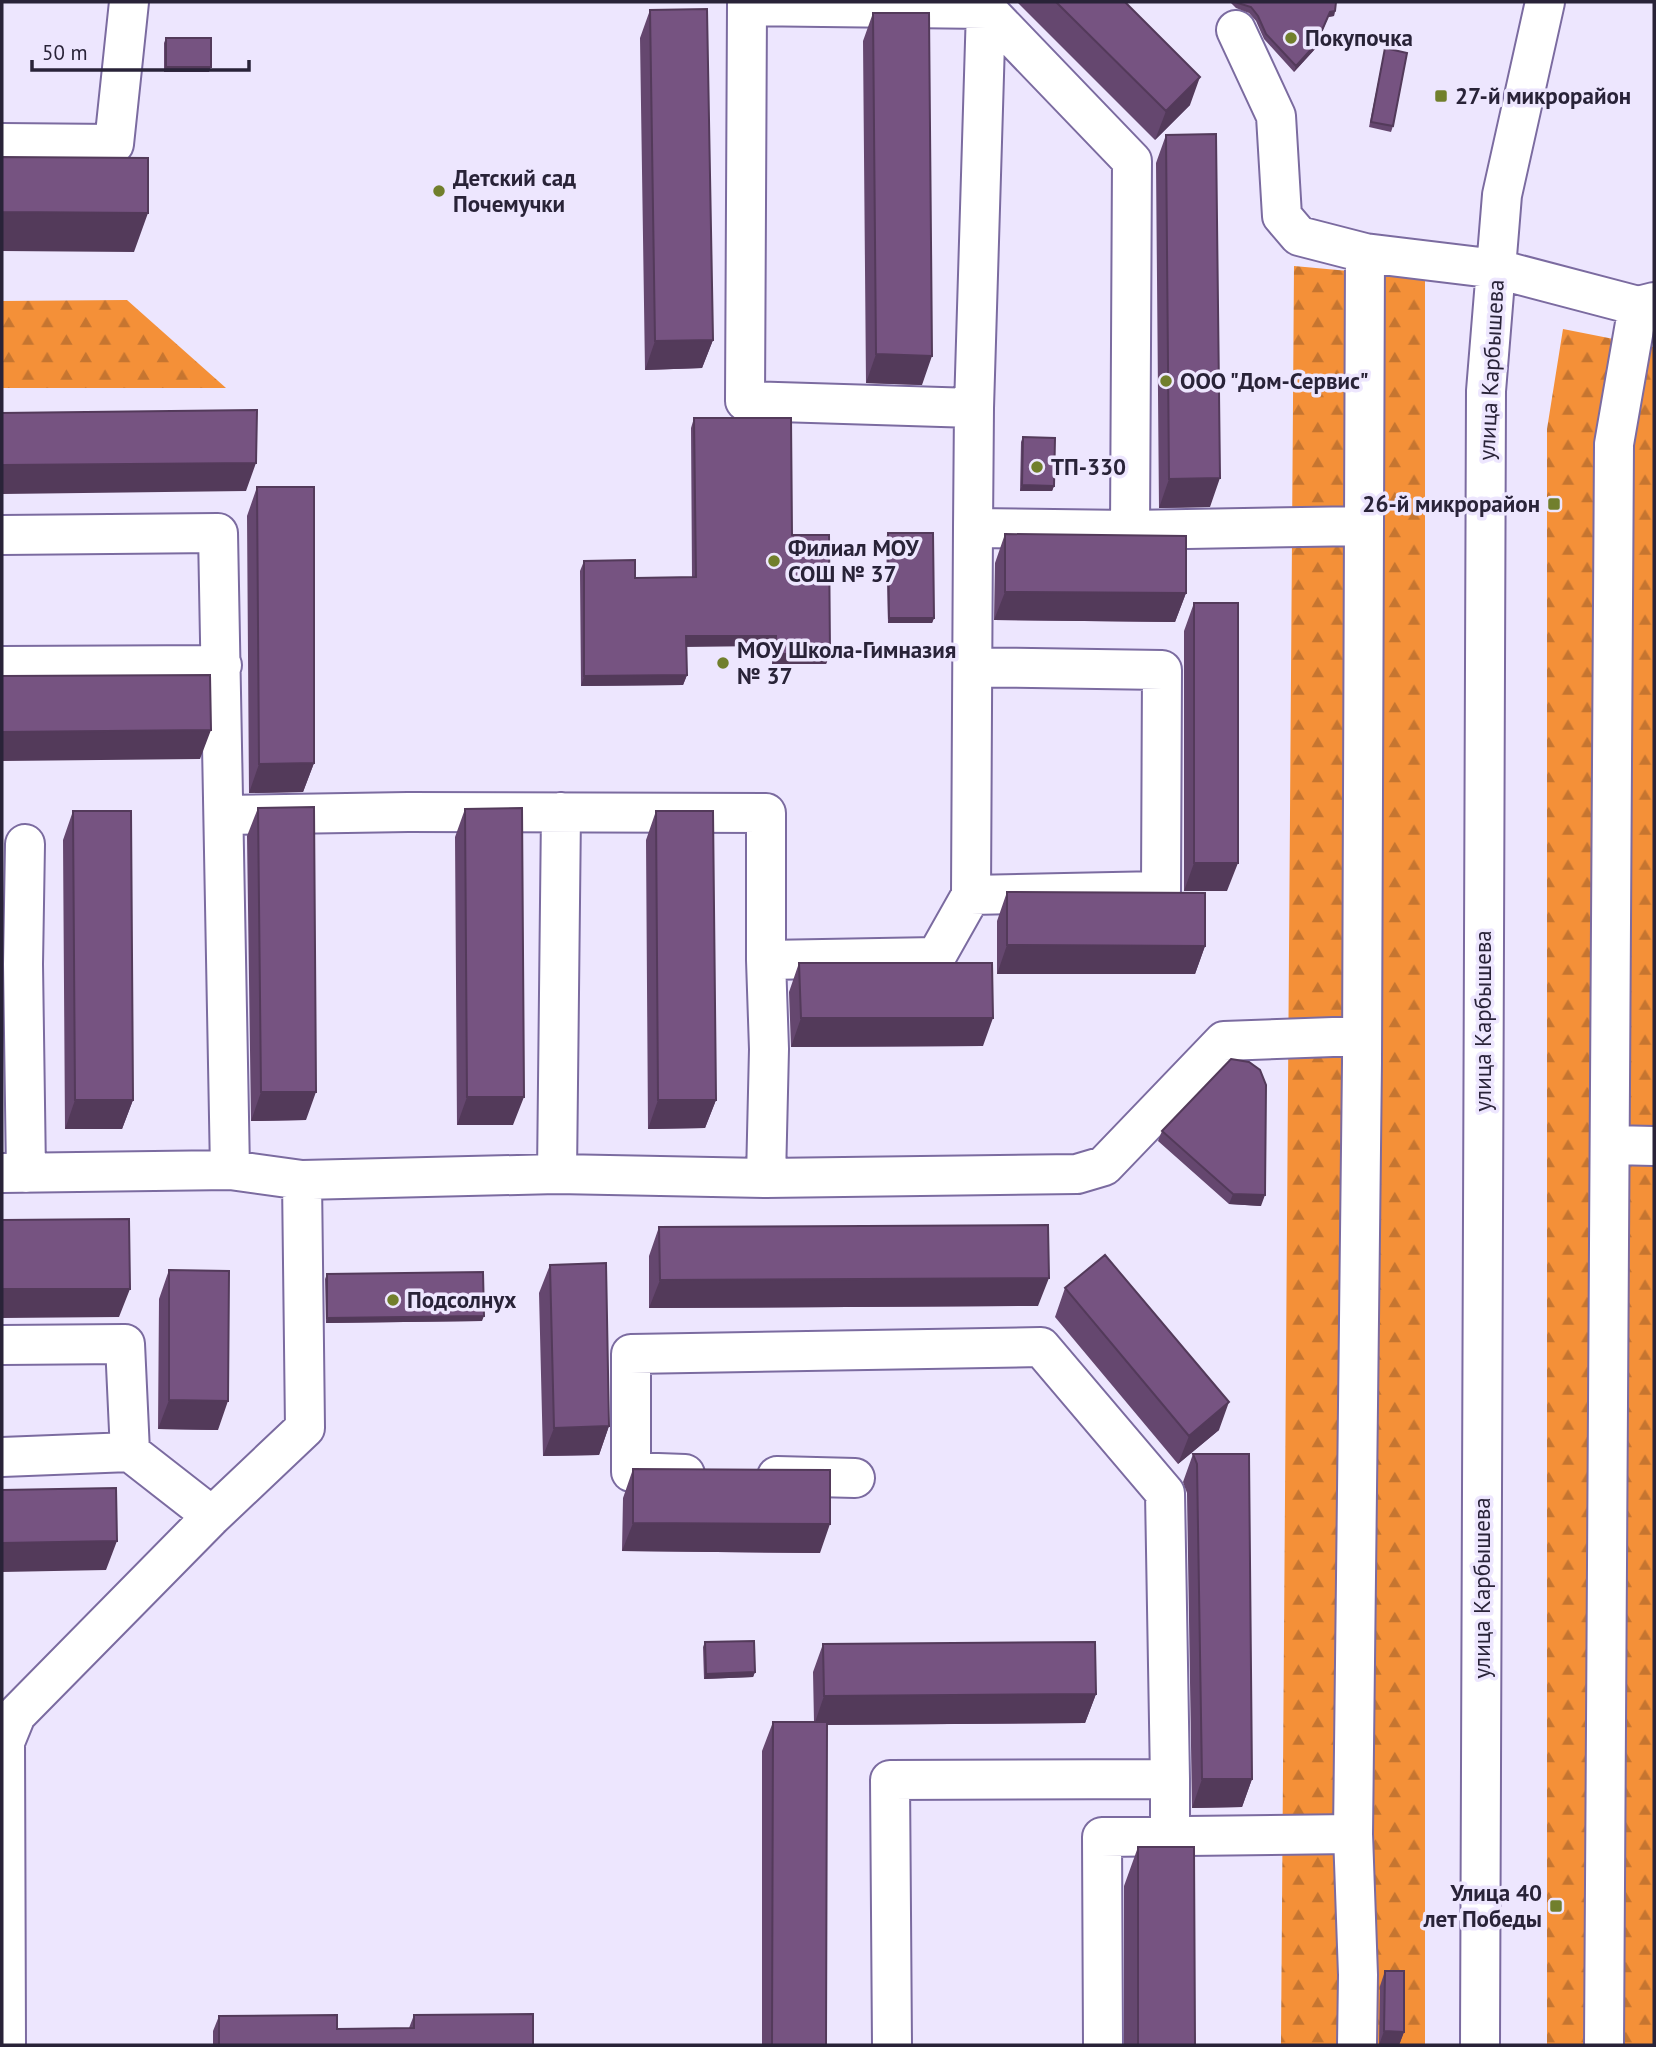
<svg xmlns="http://www.w3.org/2000/svg" width="1656" height="2047" font-family="'PT Sans',sans-serif">
  <defs>
    <pattern id="forest-firs" width="22" height="20" patternUnits="userSpaceOnUse" patternTransform="scale(1.75)"><rect width="22" height="20" fill="#f49038"/><path d="M5 1l3.5 6h-7zM16 11l3.5 6h-7z" fill="#c67530"/></pattern>
  </defs>
  <rect width="100%" height="100%" fill="#ede6fe"/>
  <path fill="url(#forest-firs)" d="M 1294,266 L 1425,278 L 1425,2045 L 1281,2045 Z
    M 127,300 L 226,388 L 2,388 L 2,301 Z
    M 1563,329 L 1654,347 L 1654,2045 L 1547,2045 L 1547,429 Z"/>
  <g fill="none" stroke-linecap="round" stroke-linejoin="round">
    <defs>
      <path id="minor" d="M 747,2 L 747,6 L 986,9 L 1132,161 L 1130,530 L 1364,526
        M 747,6 L 745,401 L 974,408 L 973,528 L 1130,530
        M 1236,30 L 1276,116 L 1282,216 L 1299,236 L 1365,253
        M 2,143 L 114,144 L 129,2
        M 974,408 L 986,9
        M 2,535 L 218,533 L 230,1170
        M 2,666 L 222,665
        M 224,815 L 408,812 L 766,813 L 766,960 L 769,1049 L 766,1178
        M 25,844 L 23,964 L 26,1173
        M 971,895 L 1161,891 L 1162,670 L 974,667
        M 766,960 L 936,957 L 971,895 L 973,528
        M 1611,1145 L 1654,1146
        M 2,1173 L 230,1170 L 302,1180
        M 557,1174 L 766,1178 L 1077,1174 L 1104,1166 L 1224,1041 L 1361,1036
        M 2,1345 L 125,1344 L 130,1452 L 2,1457
        M 130,1452 L 212,1516
        M 685,1474 L 631,1472 L 631,1354 L 1041,1347 L 1165,1493 L 1170,1779
        M 777,1476 L 855,1478
        M 6,2045 L 5,1742 L 16,1715 L 212,1516 L 305,1428 L 302,1180 L 557,1174 L 561,812
        M 892,2045 L 890,1780 L 1170,1779 L 1170,1836
        M 1103,2045 L 1102,1837 L 1353,1834
        M 1357,2045 L 1358,1975 L 1353,1834 L 1362,1063 L 1365,253 L 1497,269 L 1638,306 L 1654,302
        M 1480,2045 L 1486,391 L 1502,195 L 1545,2
        M 1604,2045 L 1614,444 L 1638,306"/>
    </defs>
    <use href="#minor" stroke="#7b6ba0" stroke-width="42"/>
    <use href="#minor" stroke="#fff" stroke-width="38"/>
  </g>
  <path fill="#65476f" d="M 1017,2 L 1125,2 L 1190,105 L 1155,140 Z
    M 1230,2 L 1336,2 L 1334,16 L 1328,17 L 1315,49 L 1294,72 L 1264,39 L 1256,21 L 1249,13 L 1236,8 Z
    M 650,10 L 713,340 L 702,368 L 645,370 L 640,38 Z
    M 873,13 L 922,385 L 866,383 L 863,41 Z
    M 166,38 L 209,72 L 164,72 L 164,43 Z
    M 1385,48 L 1393,126 L 1391,132 L 1369,127 Z
    M 1166,135 L 1210,507 L 1159,508 L 1156,163 Z
    M 694,418 L 792,535 L 830,654 L 826,664 L 772,664 L 772,646 L 686,646 L 687,675 L 683,685 L 581,686 L 580,571 L 584,561 L 635,578 L 692,577 L 691,428 Z
    M 1023,437 L 1054,486 L 1052,491 L 1020,491 L 1021,442 Z
    M 257,487 L 314,763 L 303,792 L 249,793 L 247,516 Z
    M 888,533 L 934,618 L 932,623 L 888,623 L 886,538 Z
    M 1005,534 L 1186,593 L 1175,622 L 994,620 L 995,563 Z
    M 1194,603 L 1227,891 L 1184,891 L 1184,631 Z
    M 258,808 L 306,1120 L 251,1121 L 247,836 Z
    M 465,809 L 513,1125 L 457,1125 L 455,837 Z
    M 73,811 L 133,1100 L 122,1129 L 65,1129 L 63,840 Z
    M 656,811 L 716,1100 L 705,1128 L 648,1129 L 646,840 Z
    M 1007,892 L 1205,946 L 1195,974 L 997,974 L 997,921 Z
    M 799,963 L 983,1046 L 791,1047 L 789,992 Z
    M 1162,1131 L 1261,1206 L 1229,1204 L 1158,1141 Z
    M 659,1227 L 1038,1306 L 649,1308 L 649,1256 Z
    M 550,1265 L 609,1426 L 599,1455 L 543,1456 L 539,1293 Z
    M 169,1270 L 218,1430 L 158,1429 L 159,1299 Z
    M 327,1274 L 482,1321 L 326,1323 L 325,1279 Z
    M 1065,1288 L 1219,1430 L 1178,1464 L 1055,1317 Z
    M 1193,1454 L 1249,1454 L 1252,1779 L 1242,1807 L 1192,1808 L 1187,1493 L 1183,1482 Z
    M 633,1469 L 820,1553 L 622,1551 L 623,1498 Z
    M 705,1642 L 755,1672 L 753,1677 L 704,1679 L 703,1647 Z
    M 823,1644 L 1096,1694 L 1085,1723 L 827,1725 L 826,2045 L 762,2045 L 762,1751 L 773,1722 L 814,1722 L 813,1672 Z
    M 1138,1847 L 1195,2045 L 1124,2045 L 1124,1886 Z
    M 1385,1971 L 1404,2032 L 1399,2045 L 1379,2045 L 1380,1986 Z
    M 414,2015 L 533,2045 L 213,2045 L 213,2031 L 219,2016 L 337,2029 L 409,2028 Z"/>
  <path fill="#533a5a" d="M 1335,11 L 1334,16 L 1328,17 L 1315,49 L 1294,72 L 1296,66 L 1330,12 Z
    M 166,67 L 211,67 L 209,72 L 164,72 Z
    M 1200,77 L 1190,105 L 1155,140 L 1166,111 Z
    M 2,212 L 148,213 L 134,252 L 2,251 Z
    M 713,340 L 702,368 L 645,370 L 655,341 Z
    M 876,354 L 932,356 L 922,385 L 866,383 Z
    M 256,463 L 246,491 L 2,494 L 2,465 Z
    M 1220,478 L 1210,507 L 1159,508 L 1169,479 Z
    M 1022,485 L 1054,486 L 1052,491 L 1020,491 Z
    M 1005,592 L 1186,593 L 1175,622 L 994,620 Z
    M 889,618 L 934,618 L 932,623 L 888,623 Z
    M 686,636 L 776,636 L 772,646 L 683,647 Z
    M 775,654 L 830,654 L 826,664 L 772,664 Z
    M 687,675 L 683,685 L 581,686 L 584,676 Z
    M 211,730 L 200,759 L 2,761 L 2,732 Z
    M 314,763 L 303,792 L 249,793 L 259,764 Z
    M 1194,863 L 1238,863 L 1227,891 L 1184,891 Z
    M 1007,945 L 1205,946 L 1195,974 L 997,974 Z
    M 801,1018 L 993,1018 L 983,1046 L 791,1047 Z
    M 261,1092 L 316,1092 L 306,1120 L 251,1121 Z
    M 467,1097 L 524,1097 L 513,1125 L 457,1125 Z
    M 75,1100 L 133,1100 L 122,1129 L 65,1129 Z
    M 658,1100 L 716,1100 L 705,1128 L 648,1129 Z
    M 1233,1194 L 1265,1195 L 1261,1206 L 1229,1204 Z
    M 1049,1278 L 1038,1306 L 649,1308 L 660,1280 Z
    M 2,1289 L 130,1289 L 119,1317 L 2,1318 Z
    M 484,1316 L 482,1321 L 326,1323 L 327,1318 Z
    M 169,1400 L 228,1401 L 218,1430 L 158,1429 Z
    M 1229,1402 L 1219,1430 L 1178,1464 L 1189,1436 Z
    M 609,1426 L 599,1455 L 543,1456 L 554,1428 Z
    M 633,1523 L 830,1524 L 820,1553 L 622,1551 Z
    M 117,1541 L 106,1570 L 2,1572 L 2,1543 Z
    M 755,1672 L 753,1677 L 704,1679 L 706,1674 Z
    M 1096,1694 L 1085,1723 L 814,1725 L 824,1696 Z
    M 1202,1779 L 1252,1779 L 1242,1807 L 1192,1808 Z
    M 1384,2031 L 1404,2032 L 1399,2045 L 1379,2045 Z"/>
  <path fill="#765381" stroke="#533a5a" stroke-width="2" d="M 1056,2 L 1125,2 L 1200,77 L 1166,111 Z
    M 1236,2 L 1336,2 L 1335,11 L 1330,12 L 1316,44 L 1296,66 L 1266,34 L 1258,16 L 1251,7 L 1238,3 Z
    M 707,9 L 713,340 L 655,341 L 650,10 Z
    M 873,13 L 929,13 L 932,356 L 876,354 Z
    M 166,38 L 211,38 L 211,67 L 166,67 Z
    M 1385,48 L 1407,53 L 1393,126 L 1371,122 Z
    M 1216,134 L 1220,478 L 1169,479 L 1166,135 Z
    M 2,157 L 148,158 L 148,213 L 2,212 Z
    M 257,410 L 256,463 L 2,465 L 2,413 Z
    M 694,418 L 791,418 L 792,535 L 829,535 L 830,654 L 775,654 L 776,636 L 686,636 L 687,675 L 584,676 L 584,561 L 635,560 L 635,578 L 696,577 Z
    M 1023,437 L 1055,438 L 1054,486 L 1022,485 Z
    M 257,487 L 314,487 L 314,763 L 259,764 Z
    M 888,533 L 933,533 L 934,618 L 889,618 Z
    M 1005,534 L 1186,536 L 1186,593 L 1005,592 Z
    M 1194,603 L 1238,603 L 1238,863 L 1194,863 Z
    M 210,675 L 211,730 L 2,732 L 2,676 Z
    M 314,807 L 316,1092 L 261,1092 L 258,808 Z
    M 522,808 L 524,1097 L 467,1097 L 465,809 Z
    M 73,811 L 131,811 L 133,1100 L 75,1100 Z
    M 656,811 L 713,811 L 716,1100 L 658,1100 Z
    M 1007,892 L 1205,893 L 1205,946 L 1007,945 Z
    M 799,963 L 992,963 L 993,1018 L 801,1018 Z
    M 1231,1059 L 1249,1062 L 1260,1070 L 1266,1085 L 1265,1195 L 1233,1194 L 1162,1131 Z
    M 129,1219 L 130,1289 L 2,1289 L 2,1220 Z
    M 1048,1225 L 1049,1278 L 660,1280 L 659,1227 Z
    M 1105,1255 L 1229,1402 L 1189,1436 L 1065,1288 Z
    M 606,1263 L 609,1426 L 554,1428 L 550,1265 Z
    M 169,1270 L 229,1271 L 228,1401 L 169,1400 Z
    M 483,1272 L 484,1316 L 327,1318 L 327,1274 Z
    M 1193,1454 L 1249,1454 L 1252,1779 L 1202,1779 L 1197,1464 Z
    M 633,1469 L 830,1470 L 830,1524 L 633,1523 Z
    M 116,1488 L 117,1541 L 2,1543 L 2,1490 Z
    M 754,1641 L 755,1672 L 706,1674 L 705,1642 Z
    M 1095,1642 L 1096,1694 L 824,1696 L 823,1644 Z
    M 773,1722 L 827,1722 L 826,2045 L 772,2045 Z
    M 1138,1847 L 1194,1847 L 1195,2045 L 1138,2045 Z
    M 1385,1971 L 1404,1971 L 1404,2032 L 1384,2031 Z
    M 533,2014 L 533,2045 L 219,2045 L 219,2016 L 337,2015 L 337,2029 L 414,2028 L 414,2015 Z"/>
  <g fill="#717f2c" stroke="#ede6fe" stroke-width="2.5">
    <circle cx="1291" cy="38" r="7"/>
    <rect x="1434" y="89" width="14" height="14" rx="3.5"/>
    <circle cx="439" cy="191" r="7"/>
    <circle cx="1166" cy="381" r="7"/>
    <circle cx="1037" cy="467" r="7"/>
    <rect x="1547" y="497" width="14" height="14" rx="3.5"/>
    <circle cx="774" cy="561" r="7"/>
    <circle cx="723" cy="663" r="7"/>
    <circle cx="393" cy="1300" r="7"/>
    <rect x="1549" y="1899" width="14" height="14" rx="3.5"/>
  </g>
  <g text-anchor="middle" stroke-width="7" stroke-linejoin="round" paint-order="stroke">
    <g font-size="23" font-weight="bold" fill="#292338" stroke="#ede6fe" text-anchor="start">
      <text x="1305" y="46">Покупочка</text>
      <text x="1455" y="104">27-й микрорайон</text>
      <text x="453" y="186">Детский сад<tspan x="453" dy="26">Почемучки</tspan></text>
      <text x="1180" y="389">ООО "Дом-Сервис"</text>
      <text x="1051" y="475">ТП-330</text>
      <text x="1540" y="512" text-anchor="end">26-й микрорайон</text>
      <text x="788" y="556">Филиал МОУ<tspan x="788" dy="26">СОШ № 37</tspan></text>
      <text x="737" y="658">МОУ Школа-Гимназия<tspan x="737" dy="26">№ 37</tspan></text>
      <text x="407" y="1308">Подсолнух</text>
      <text x="1542" y="1901" text-anchor="end">Улица 40<tspan x="1542" dy="26">лет Победы</tspan></text>
    </g>
    <g font-size="23" fill="#292338" stroke="#ede6fe">
      <text transform="translate(1491 370) rotate(-87)" y="8">улица Карбышева</text>
      <text transform="translate(1483 1021) rotate(-90)" y="8">улица Карбышева</text>
      <text transform="translate(1482 1588) rotate(-90)" y="8">улица Карбышева</text>
    </g>
  </g>
  <rect width="1656" height="2047" fill="none" stroke="#292338" stroke-width="7"/>
  <path d="M32 60v10h217v-10" fill="none" stroke="#292338" stroke-width="3.5"/>
  <text x="42" y="60" font-size="21" fill="#292338" stroke="#ede6fe" stroke-width="5" paint-order="stroke">50 m</text>
</svg>
